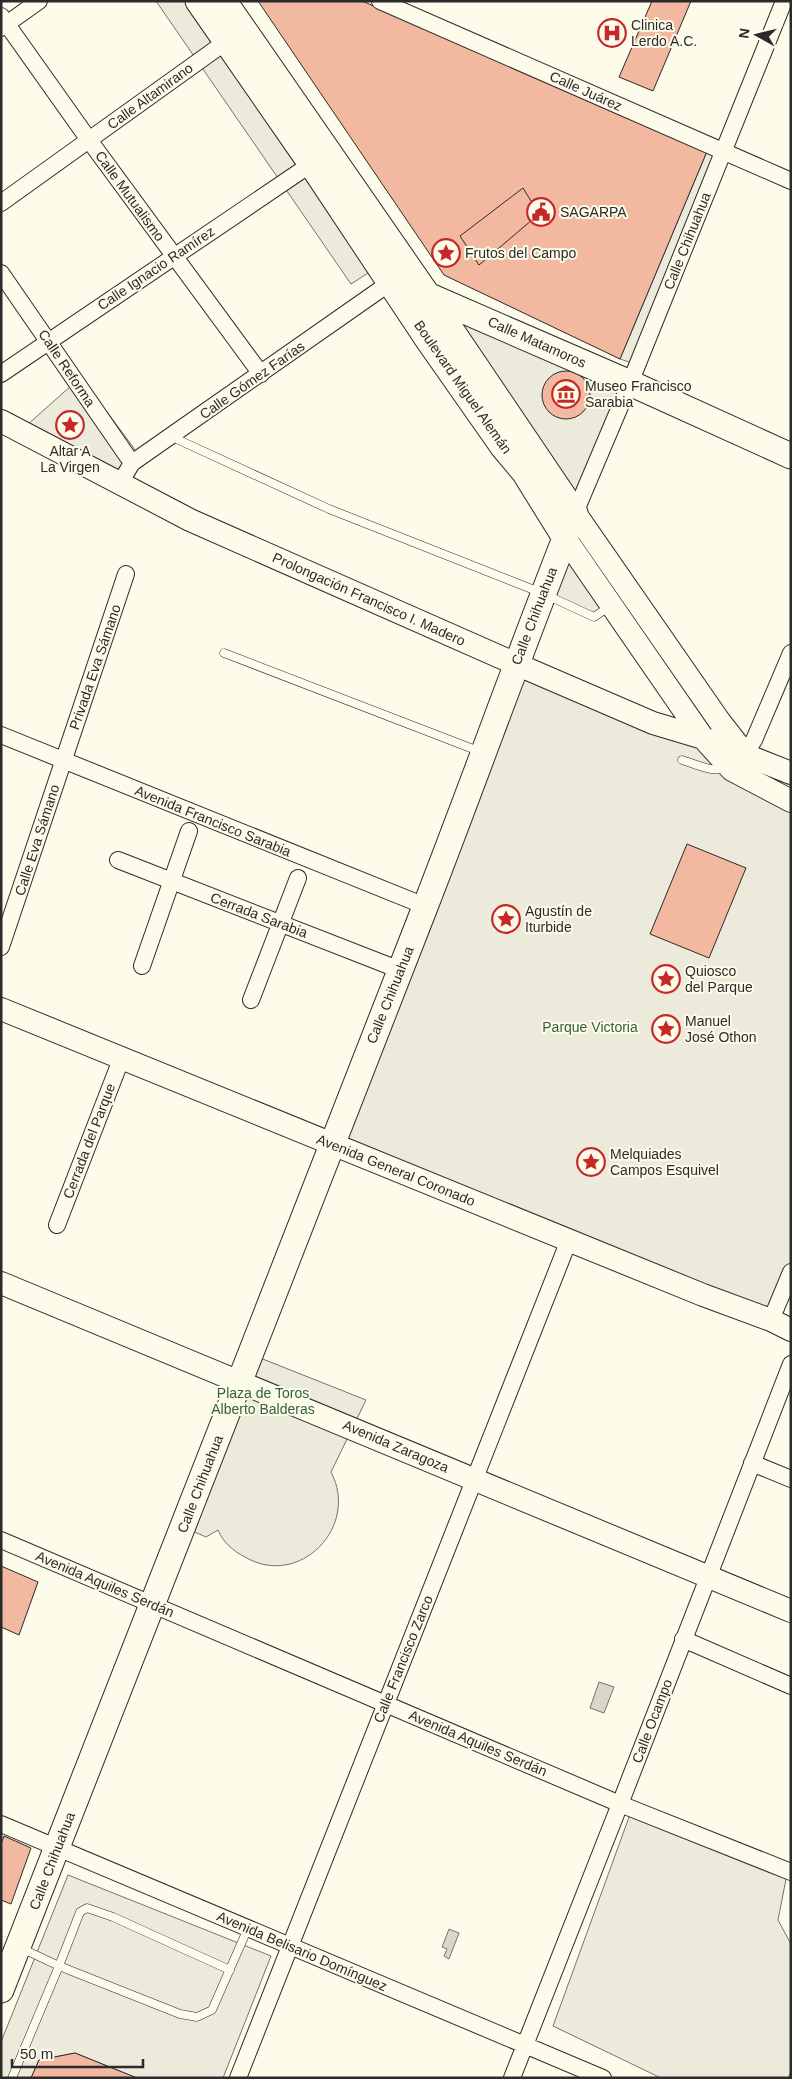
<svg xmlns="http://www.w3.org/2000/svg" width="792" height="2079" font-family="Helvetica,sans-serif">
  <rect width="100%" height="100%" fill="#fdfbea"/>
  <path fill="#ecebdb" stroke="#74746e" d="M 156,1 L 196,1 L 379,266 L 351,284 Z
    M 708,149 L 722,151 L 635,364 L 620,359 Z
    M 427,294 L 627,385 L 576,509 Z
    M 81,377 L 139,455 L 119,486 L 18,433 Z
    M 570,538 L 614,600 L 593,613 L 547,592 Z
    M 520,657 L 791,794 L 791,1271 L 772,1317 L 330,1139 Z
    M 240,1350 L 366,1400 L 331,1472 C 360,1527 299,1589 245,1557 C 233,1551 223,1542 218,1530 L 206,1537 L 174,1523 Z
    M 632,1809 L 787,1874 L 778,1920 L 791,1944 L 791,2071 L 788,2078 L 661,2078 L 553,2026 Z"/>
  <path fill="#eceadb" stroke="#74746e" d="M 68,1875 L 271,1956 L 223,2078 L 137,2078 L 75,2053 L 39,2060 L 31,2078 L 1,2078 L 1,2042 Z"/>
  <path fill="#d8d7c9" stroke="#74746e" d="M 599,1682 L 614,1687 L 604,1713 L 590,1708 Z
    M 449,1929 L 459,1933 L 449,1959 L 444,1956 L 447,1949 L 442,1947 Z"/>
  <path fill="#f2b8a0" stroke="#2b2b2b" d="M 258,1 L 362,1 L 708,149 L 620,359 L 444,275 Z
    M 652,1 L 691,1 L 653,91 L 619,77 Z
    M 523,188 L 539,214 L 479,265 L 460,236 Z
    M542 395a24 24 0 1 1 48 0a24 24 0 1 1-48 0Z
    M 687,844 L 746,868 L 709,958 L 650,934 Z
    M 1,1566 L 38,1582 L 19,1635 L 1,1627 Z
    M 4,1836 L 31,1848 L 11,1904 L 1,1900 L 1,1844 Z
    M 75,2053 L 137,2078 L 31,2078 L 39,2060 Z"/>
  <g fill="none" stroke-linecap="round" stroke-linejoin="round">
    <defs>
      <path id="lane" d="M 170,436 L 329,509 L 542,593 L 594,617 L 610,606
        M 224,653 L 481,752
        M 682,760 C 695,764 712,773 726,768
        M 230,1970 L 113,1917 L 87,1908 L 80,1912 L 59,1966 L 180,2014 L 197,2017 L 212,2010 L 248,1928
        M 12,2078 L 59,1966 L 21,1948"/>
      <path id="street" d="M 380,1 L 791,181
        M 1,16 L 89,140 L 261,374
        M 1,28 L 39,1
        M 1,203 L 227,41
        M 1,273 L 132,463
        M 1,374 L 311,164
        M 120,483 L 132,463 L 391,282
        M 575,513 L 630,383 L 784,1
        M 1,735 L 425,906
        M 740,761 L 754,740 L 791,653
        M 118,860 L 400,970
        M 1,947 L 126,574
        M 142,966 L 189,831
        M 251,1000 L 298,878
        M 57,1225 L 122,1057
        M 771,1320 L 791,1272
        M 752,1463 L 791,1479
        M 1,1540 L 620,1804 L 791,1872
        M 683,1639 L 791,1686
        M 1,1824 L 603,2078
        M 238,2078 L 569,1240
        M 512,2078 L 620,1804 L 791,1364"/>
      <path id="secondary" d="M 1,421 L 190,520 L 516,664 L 653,723 L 703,738 L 791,773
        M 575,513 L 720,722 L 745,754
        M 565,538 L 703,738 L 732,770 L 791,801
        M 1,1009 L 703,1295 L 771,1320 L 791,1330
        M 1,1283 L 791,1611"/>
      <path id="primary" d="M 198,1 L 311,164 L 428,340 L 503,447 L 524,472 L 565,538
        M 425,294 L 630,383 L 791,456
        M 1,1990 C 143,1630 284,1268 425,907 C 476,776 523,643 575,513 L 427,294 L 224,1"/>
    </defs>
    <use href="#lane" stroke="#2b2b2b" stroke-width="9"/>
    <use href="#street" stroke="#2b2b2b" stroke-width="18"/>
    <use href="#secondary" stroke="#2b2b2b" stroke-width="24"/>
    <use href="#primary" stroke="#2b2b2b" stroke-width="27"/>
    <use href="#lane" stroke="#fdfbea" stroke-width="8"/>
    <use href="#street" stroke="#fdfbea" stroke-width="16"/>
    <use href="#secondary" stroke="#fdfbea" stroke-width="22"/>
    <use href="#primary" stroke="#fdfbea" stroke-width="25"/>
  </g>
  <defs>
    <symbol id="hospital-ring" viewBox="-11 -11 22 22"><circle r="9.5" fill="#fdfbea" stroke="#c62828" stroke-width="1.5"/><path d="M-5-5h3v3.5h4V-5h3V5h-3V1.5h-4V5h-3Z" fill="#c62828"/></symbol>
    <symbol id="civic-ring" viewBox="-11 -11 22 22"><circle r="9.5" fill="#fdfbea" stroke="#c62828" stroke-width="1.5"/><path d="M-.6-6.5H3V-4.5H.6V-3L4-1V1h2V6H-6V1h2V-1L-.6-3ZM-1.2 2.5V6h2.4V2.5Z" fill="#c62828"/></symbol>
    <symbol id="sight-ring" viewBox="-11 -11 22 22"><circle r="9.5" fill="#fdfbea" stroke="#c62828" stroke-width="1.5"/><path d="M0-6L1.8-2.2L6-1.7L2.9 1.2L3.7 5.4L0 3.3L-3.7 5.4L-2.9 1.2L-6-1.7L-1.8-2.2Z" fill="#c62828"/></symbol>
    <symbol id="museum-ring" viewBox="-11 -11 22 22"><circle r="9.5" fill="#fdfbea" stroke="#c62828" stroke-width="1.5"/><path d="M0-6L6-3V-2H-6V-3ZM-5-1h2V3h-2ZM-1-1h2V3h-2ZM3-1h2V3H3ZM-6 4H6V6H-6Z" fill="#c62828"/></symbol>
  </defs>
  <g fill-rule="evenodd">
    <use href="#hospital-ring" x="596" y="17" width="32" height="32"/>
    <use href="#civic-ring" x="525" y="196" width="32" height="32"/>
    <use href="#sight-ring" x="430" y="237" width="32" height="32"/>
    <use href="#museum-ring" x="550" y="378" width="32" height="32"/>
    <use href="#sight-ring" x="54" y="409" width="32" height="32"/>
    <use href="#sight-ring" x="490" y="903" width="32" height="32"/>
    <use href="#sight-ring" x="650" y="963" width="32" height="32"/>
    <use href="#sight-ring" x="650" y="1013" width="32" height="32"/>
    <use href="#sight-ring" x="575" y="1146" width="32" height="32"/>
  </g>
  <g text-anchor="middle" stroke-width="4" stroke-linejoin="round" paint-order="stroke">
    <g font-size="14" fill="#2b2b2b" stroke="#fdfbea" text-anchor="start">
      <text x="631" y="30">Clinica<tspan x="631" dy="16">Lerdo A.C.</tspan></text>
      <text x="560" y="217">SAGARPA</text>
      <text x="465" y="258">Frutos del Campo</text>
      <text x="585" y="391">Museo Francisco<tspan x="585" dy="16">Sarabia</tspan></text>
      <text x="70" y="456" text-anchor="middle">Altar A<tspan x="70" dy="16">La Virgen</tspan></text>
      <text x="525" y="916">Agustín de<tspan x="525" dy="16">Iturbide</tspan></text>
      <text x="685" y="976">Quiosco<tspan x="685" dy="16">del Parque</tspan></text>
      <text x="685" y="1026">Manuel<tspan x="685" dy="16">José Othon</tspan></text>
      <text x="610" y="1159">Melquiades<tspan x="610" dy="16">Campos Esquivel</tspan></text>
    </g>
    <g font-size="14" fill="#2b2b2b" stroke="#fdfbea">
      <text transform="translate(586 91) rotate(24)" y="5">Calle Juárez</text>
      <text transform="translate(150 96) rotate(-36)" y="5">Calle Altamirano</text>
      <text transform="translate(130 196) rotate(54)" y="5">Calle Mutualismo</text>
      <text transform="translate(687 241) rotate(-68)" y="5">Calle Chihuahua</text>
      <text transform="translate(156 268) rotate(-34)" y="5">Calle Ignacio Ramírez</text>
      <text transform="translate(537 342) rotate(24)" y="5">Calle Matamoros</text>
      <text transform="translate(67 368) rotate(56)" y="5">Calle Reforma</text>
      <text transform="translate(252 380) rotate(-35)" y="5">Calle Gómez Farías</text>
      <text transform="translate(463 387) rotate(55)" y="5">Boulevard Miguel Alemán</text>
      <text transform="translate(369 599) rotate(24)" y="5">Prolongación Francisco I. Madero</text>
      <text transform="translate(534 616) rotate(-69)" y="5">Calle Chihuahua</text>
      <text transform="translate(95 667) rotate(-71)" y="5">Privada Eva Sámano</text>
      <text transform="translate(213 821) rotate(22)" y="5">Avenida Francisco Sarabia</text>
      <text transform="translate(37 840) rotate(-72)" y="5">Calle Eva Sámano</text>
      <text transform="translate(259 915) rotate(21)" y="5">Cerrada Sarabia</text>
      <text transform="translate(390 995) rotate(-68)" y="5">Calle Chihuahua</text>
      <text transform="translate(89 1141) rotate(-69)" y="5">Cerrada del Parque</text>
      <text transform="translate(396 1170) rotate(22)" y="5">Avenida General Coronado</text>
      <text transform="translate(396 1446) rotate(23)" y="5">Avenida Zaragoza</text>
      <text transform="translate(200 1484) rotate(-69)" y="5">Calle Chihuahua</text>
      <text transform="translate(105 1584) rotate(23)" y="5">Avenida Aquiles Serdán</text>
      <text transform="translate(403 1659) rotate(-68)" y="5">Calle Francisco Zarco</text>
      <text transform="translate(652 1721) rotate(-69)" y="5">Calle Ocampo</text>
      <text transform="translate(478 1743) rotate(23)" y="5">Avenida Aquiles Serdán</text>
      <text transform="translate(52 1861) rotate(-69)" y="5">Calle Chihuahua</text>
      <text transform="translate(302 1951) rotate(23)" y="5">Avenida Belisario Domínguez</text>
    </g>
    <g font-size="14" fill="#34623c" stroke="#fdfbea">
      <text x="590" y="1032">Parque Victoria</text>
      <text x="263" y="1398">Plaza de Toros<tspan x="263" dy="16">Alberto Balderas</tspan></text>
    </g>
  </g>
  <rect width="792" height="2079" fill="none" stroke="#2b2b2b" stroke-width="5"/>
  <g transform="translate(757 35) rotate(278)" stroke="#fdfbea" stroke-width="4" paint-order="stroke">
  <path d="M0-4L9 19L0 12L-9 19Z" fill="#2b2b2b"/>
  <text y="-8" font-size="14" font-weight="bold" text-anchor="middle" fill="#2b2b2b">N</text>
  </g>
  <path d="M12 2059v8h131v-8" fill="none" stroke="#2b2b2b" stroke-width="2.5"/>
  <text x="20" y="2059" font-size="15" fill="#2b2b2b" stroke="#fdfbea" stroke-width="4" paint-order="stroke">50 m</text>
</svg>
